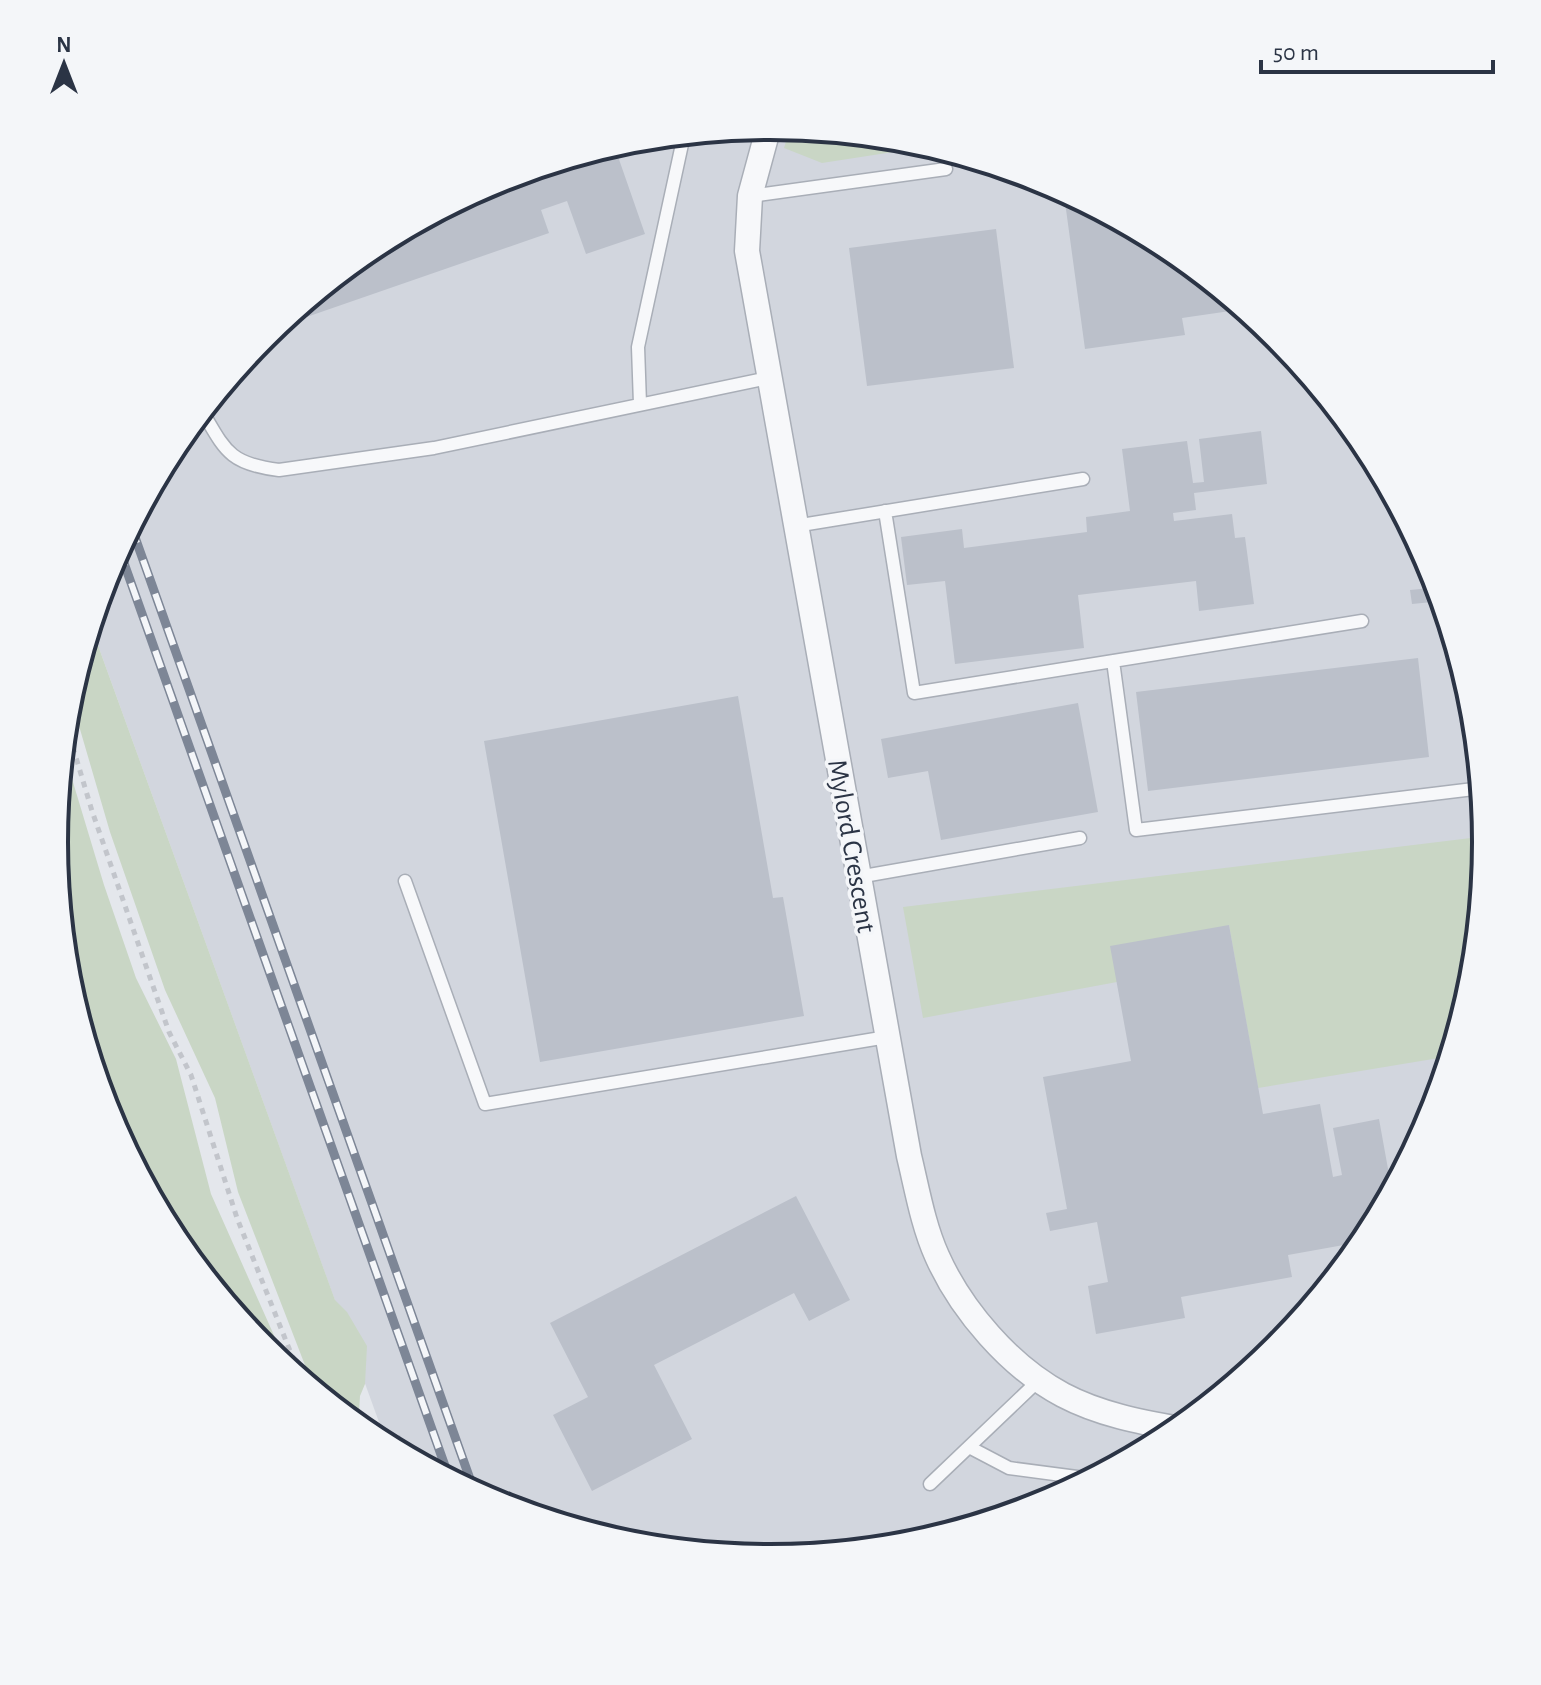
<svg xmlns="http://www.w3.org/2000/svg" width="1541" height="1685" font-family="'Alegreya Sans',sans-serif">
  <rect width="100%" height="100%" fill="#e4e7ec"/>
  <path fill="#d2d6de" d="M 771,126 L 911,140 L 1045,181 L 1169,247 L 1277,336 L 1366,445 L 1433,569 L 1473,703 L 1487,843 L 1473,983 L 1432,1117 L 1366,1241 L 1277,1349 L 1168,1438 L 1044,1505 L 910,1545 L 770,1559 L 630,1545 L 496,1504 L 388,1447 L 91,626 L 109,568 L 175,444 L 264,336 L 373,247 L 497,180 L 631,140 Z"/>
  <path fill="#c9d6c5" d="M 790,128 L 911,140 L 932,146 L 822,163 L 784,148 Z
    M 91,626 L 335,1300 L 347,1312 L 367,1346 L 365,1384 L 360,1396 L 358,1427 L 315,1391 L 238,1192 L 215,1098 L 165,990 L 110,832 L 70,695 Z
    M 63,749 L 104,885 L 136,978 L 176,1059 L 211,1194 L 289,1369 L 264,1349 L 175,1240 L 108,1116 L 68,982 L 54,842 Z
    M 1479,837 L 1483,882 L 1473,983 L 1451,1056 L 1258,1088 L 1229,925 L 1117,982 L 923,1018 L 903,907 Z"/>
  <path fill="#bbc0ca" d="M 614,145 L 645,234 L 586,254 L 567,201 L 541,210 L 549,233 L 272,329 L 373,247 L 497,180 Z
    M 1081,200 L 1169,247 L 1244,309 L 1182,318 L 1185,335 L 1085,349 L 1065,202 Z
    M 996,229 L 1014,368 L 867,386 L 849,248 Z
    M 1261,431 L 1267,484 L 1194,493 L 1196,510 L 1173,513 L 1174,521 L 1232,514 L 1235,538 L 1245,537 L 1254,604 L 1199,611 L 1196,581 L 1078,595 L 1084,648 L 955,664 L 945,581 L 907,585 L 901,537 L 962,529 L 964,548 L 1087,532 L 1086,517 L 1130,511 L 1122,449 L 1187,441 L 1193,483 L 1204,482 L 1199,439 Z
    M 1431,588 L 1432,602 L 1412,604 L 1410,590 Z
    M 1418,658 L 1429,757 L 1148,791 L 1136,692 Z
    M 738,696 L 773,898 L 783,897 L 804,1016 L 540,1062 L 484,741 Z
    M 1078,703 L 1098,812 L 941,840 L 928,771 L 888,778 L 881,739 Z
    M 1229,925 L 1263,1114 L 1320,1104 L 1333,1177 L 1342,1175 L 1333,1128 L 1379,1119 L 1392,1191 L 1366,1241 L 1288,1255 L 1292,1277 L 1181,1297 L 1185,1318 L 1096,1334 L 1088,1286 L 1108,1282 L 1097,1222 L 1050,1231 L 1046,1213 L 1067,1209 L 1043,1077 L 1131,1061 L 1110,946 Z
    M 796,1196 L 850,1300 L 809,1321 L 794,1293 L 654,1365 L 692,1439 L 592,1491 L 553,1415 L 588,1397 L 550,1323 Z
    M 400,1435 L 408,1457 L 392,1449 L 389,1438 Z"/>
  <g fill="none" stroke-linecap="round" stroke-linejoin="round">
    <defs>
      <path id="lane" d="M 750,196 L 946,169
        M 640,404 L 638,347 L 684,135
        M 202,411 C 225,450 229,464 279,470 L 434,448 L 768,378
        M 885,511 L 914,693 L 1362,621
        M 795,526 L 1083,479
        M 1113,661 L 1136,830 L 1482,788
        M 858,877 L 1080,838
        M 405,881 L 485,1104 L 887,1037
        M 969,1447 L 1009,1468 L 1092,1479
        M 930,1484 L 1039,1380"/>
      <path id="street" d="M 769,126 L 750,196 L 747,251 L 909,1156 C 917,1189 923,1225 937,1256 C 961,1310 1010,1367 1063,1395 C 1099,1414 1140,1422 1180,1429"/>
    </defs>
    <use href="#lane" stroke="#a9aeb7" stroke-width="15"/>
    <use href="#street" stroke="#a9aeb7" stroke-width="27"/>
    <path stroke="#c2c5cb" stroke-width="5" stroke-dasharray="6 6" stroke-linecap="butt" d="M 66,724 L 92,811 L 169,1032 L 191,1075 L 237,1218 L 302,1381"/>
    <use href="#lane" stroke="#f7f8fa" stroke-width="12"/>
    <use href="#street" stroke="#f7f8fa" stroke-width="24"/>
    <defs>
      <path id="rail" d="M 131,526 L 475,1493
        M 119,549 L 450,1480"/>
    </defs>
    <use href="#rail" stroke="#7d8696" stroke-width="9"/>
    <use href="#rail" stroke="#f4f6f9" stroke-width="6" stroke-dasharray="18" stroke-linecap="butt"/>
  </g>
  <g text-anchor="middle" stroke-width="7" stroke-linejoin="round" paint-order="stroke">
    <g font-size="28" fill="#2b3445" stroke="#f4f6f9">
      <text transform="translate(853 846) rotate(80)" y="10">Mylord Crescent</text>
    </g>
  </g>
  <path d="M0 0H1541V1685H0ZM68 842a702 702 0 1 1 1404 0a702 702 0 1 1-1404 0Z" fill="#f4f6f9" fill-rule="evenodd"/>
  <path fill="none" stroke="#2b3445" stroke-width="4" d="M68 842a702 702 0 1 1 1404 0a702 702 0 1 1-1404 0Z"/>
  <g transform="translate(64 64)" stroke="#f4f6f9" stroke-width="6" paint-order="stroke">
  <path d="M0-6L14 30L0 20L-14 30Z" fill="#2b3445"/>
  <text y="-12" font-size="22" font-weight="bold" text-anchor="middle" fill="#2b3445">N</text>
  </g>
  <path d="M1261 60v12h232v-12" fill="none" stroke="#2b3445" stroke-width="4"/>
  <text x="1273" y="60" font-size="24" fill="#2b3445" stroke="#f4f6f9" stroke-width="6" paint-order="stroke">50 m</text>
</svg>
